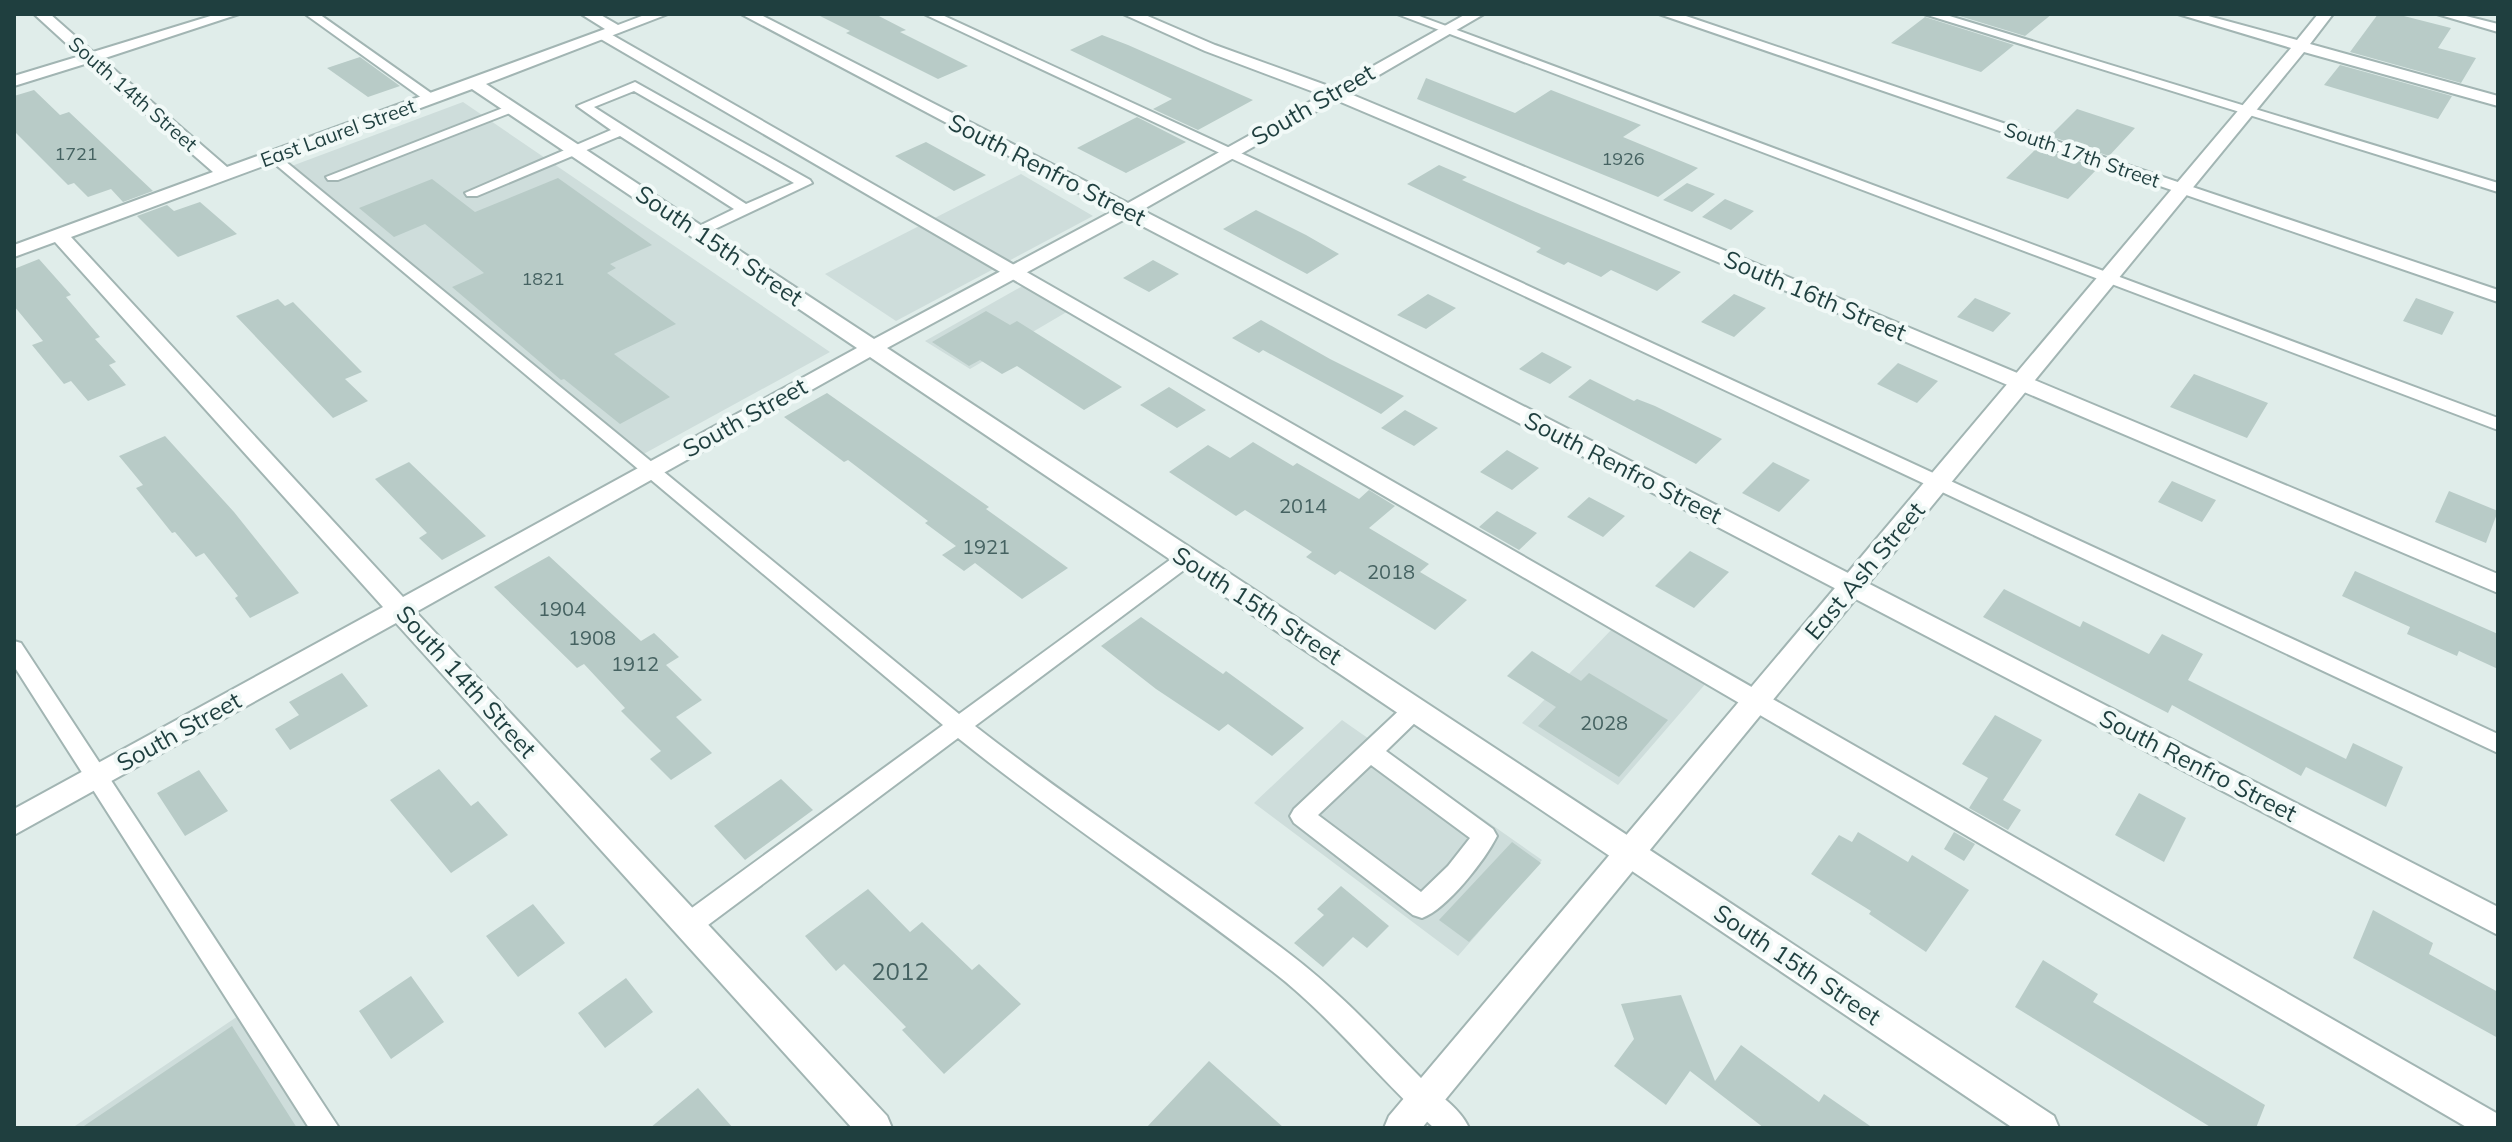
<svg xmlns="http://www.w3.org/2000/svg" width="2512" height="1142" font-family="Mulish,sans-serif">
  <rect width="100%" height="100%" fill="#e0edea"/>
  <path fill="#cedddb" d="M 463,102 L 830,352 L 629,462 L 281,170 Z
    M 1021,174 L 1093,216 L 896,321 L 825,274 Z
    M 1026,284 L 1070,310 L 970,369 L 925,341 Z
    M 1612,629 L 1707,682 L 1618,785 L 1522,723 Z
    M 1342,720 L 1542,860 L 1458,956 L 1254,803 Z
    M 241,1014 L 314,1128 L 72,1128 Z"/>
  <path fill="#b8cbc7" d="M 816,14 L 875,14 L 906,30 L 900,32 L 968,66 L 938,79 L 846,33 L 850,31 Z
    M 1953,14 L 2052,14 L 2025,36 Z
    M 2378,14 L 2396,14 L 2451,28 L 2438,48 L 2476,58 L 2461,83 L 2350,52 Z
    M 1925,17 L 2014,45 L 1981,72 L 1891,43 Z
    M 1102,35 L 1128,45 L 1253,100 L 1198,130 L 1153,109 L 1172,99 L 1070,50 Z
    M 360,57 L 400,86 L 368,97 L 327,68 Z
    M 2340,65 L 2452,96 L 2438,119 L 2324,85 Z
    M 1426,78 L 1515,113 L 1551,90 L 1641,125 L 1623,137 L 1698,168 L 1658,197 L 1417,99 Z
    M 34,90 L 60,115 L 69,112 L 153,191 L 123,202 L 111,189 L 88,197 L 74,183 L 68,185 L 14,131 L 14,96 Z
    M 2077,109 L 2135,128 L 2109,156 L 2050,136 Z
    M 1137,117 L 1186,142 L 1126,173 L 1077,148 Z
    M 926,142 L 986,175 L 954,191 L 895,156 Z
    M 2038,147 L 2098,168 L 2068,199 L 2006,178 Z
    M 1439,165 L 1467,177 L 1462,180 L 1536,212 L 1681,272 L 1657,291 L 1611,270 L 1601,277 L 1568,262 L 1564,265 L 1536,252 L 1541,248 L 1407,184 Z
    M 558,178 L 652,245 L 610,264 L 616,268 L 607,273 L 676,324 L 614,354 L 670,397 L 620,424 L 564,379 L 561,380 L 452,287 L 484,273 L 425,224 L 394,237 L 359,208 L 432,179 L 475,212 Z
    M 1687,183 L 1715,194 L 1692,212 L 1663,200 Z
    M 1725,199 L 1754,211 L 1731,230 L 1702,217 Z
    M 200,202 L 237,234 L 178,257 L 137,216 L 167,205 L 174,211 Z
    M 1256,210 L 1306,235 L 1339,254 L 1307,274 L 1223,229 Z
    M 39,259 L 71,295 L 66,297 L 100,337 L 95,339 L 116,362 L 109,365 L 126,385 L 88,401 L 71,381 L 64,384 L 32,345 L 43,341 L 14,306 L 14,269 Z
    M 1153,260 L 1179,274 L 1149,292 L 1123,278 Z
    M 1428,294 L 1456,308 L 1426,329 L 1397,315 Z
    M 1734,294 L 1766,308 L 1734,337 L 1701,322 Z
    M 1975,298 L 2011,313 L 1993,332 L 1957,317 Z
    M 2416,298 L 2454,312 L 2442,335 L 2403,321 Z
    M 278,299 L 285,306 L 293,302 L 362,372 L 345,379 L 368,401 L 333,418 L 236,316 Z
    M 986,311 L 1010,325 L 1017,321 L 1122,387 L 1084,410 L 1017,366 L 1002,374 L 980,360 L 969,366 L 932,342 Z
    M 1261,320 L 1330,359 L 1404,396 L 1381,414 L 1263,350 L 1259,353 L 1232,338 Z
    M 1542,352 L 1572,367 L 1550,384 L 1519,369 Z
    M 1898,363 L 1938,381 L 1917,403 L 1877,384 Z
    M 2194,374 L 2268,403 L 2247,438 L 2170,407 Z
    M 1590,379 L 1634,401 L 1637,399 L 1655,406 L 1722,439 L 1696,464 L 1568,397 Z
    M 1169,387 L 1206,410 L 1177,428 L 1140,405 Z
    M 827,393 L 989,507 L 986,509 L 1068,568 L 1022,599 L 975,563 L 964,571 L 942,555 L 956,546 L 925,523 L 928,521 L 848,460 L 844,462 L 784,417 Z
    M 1405,410 L 1438,428 L 1414,446 L 1381,428 Z
    M 165,436 L 234,512 L 299,593 L 250,618 L 235,598 L 238,596 L 204,553 L 196,557 L 175,532 L 172,533 L 136,488 L 143,485 L 119,456 Z
    M 1253,442 L 1293,466 L 1297,463 L 1359,499 L 1369,490 L 1395,506 L 1369,528 L 1429,564 L 1420,572 L 1467,600 L 1435,630 L 1340,571 L 1335,575 L 1306,557 L 1312,552 L 1245,510 L 1236,516 L 1169,472 L 1208,445 L 1230,458 Z
    M 1507,450 L 1539,468 L 1512,490 L 1480,472 Z
    M 409,462 L 486,536 L 442,560 L 419,538 L 427,533 L 375,479 Z
    M 1773,462 L 1810,480 L 1779,512 L 1742,493 Z
    M 2172,481 L 2216,500 L 2202,522 L 2158,502 Z
    M 2449,491 L 2498,511 L 2486,543 L 2435,522 Z
    M 1589,497 L 1625,516 L 1603,537 L 1567,517 Z
    M 1497,511 L 1537,533 L 1519,550 L 1479,527 Z
    M 1690,551 L 1729,572 L 1694,608 L 1655,586 Z
    M 549,556 L 641,641 L 654,633 L 679,657 L 666,665 L 702,700 L 676,717 L 712,753 L 671,780 L 650,759 L 661,751 L 621,711 L 625,708 L 584,664 L 577,668 L 494,587 Z
    M 2355,571 L 2498,634 L 2498,669 L 2459,651 L 2457,656 L 2407,634 L 2410,627 L 2342,596 Z
    M 2004,589 L 2080,627 L 2083,621 L 2149,654 L 2162,634 L 2203,654 L 2188,680 L 2346,759 L 2353,743 L 2403,767 L 2386,807 L 2306,767 L 2301,776 L 2172,705 L 2168,713 L 1983,617 Z
    M 1141,617 L 1223,674 L 1226,671 L 1304,728 L 1272,756 L 1228,724 L 1219,731 L 1156,689 L 1101,646 Z
    M 1532,651 L 1581,681 L 1589,673 L 1668,720 L 1619,777 L 1538,726 L 1556,707 L 1507,676 Z
    M 342,673 L 368,706 L 290,750 L 275,729 L 299,715 L 289,702 Z
    M 1995,715 L 2042,740 L 2003,800 L 2021,810 L 2008,830 L 1969,808 L 1988,778 L 1962,764 Z
    M 439,769 L 471,806 L 478,801 L 508,835 L 451,873 L 390,800 Z
    M 199,770 L 228,811 L 185,836 L 157,793 Z
    M 781,779 L 813,810 L 745,860 L 714,826 Z
    M 2139,793 L 2186,818 L 2164,862 L 2115,835 Z
    M 1858,832 L 1908,862 L 1912,855 L 1969,890 L 1926,952 L 1869,914 L 1871,911 L 1811,874 L 1839,835 L 1852,842 Z
    M 1954,832 L 1975,844 L 1964,861 L 1944,849 Z
    M 1512,842 L 1541,863 L 1469,942 L 1439,920 Z
    M 1341,886 L 1389,926 L 1367,948 L 1353,937 L 1323,967 L 1294,943 L 1324,915 L 1317,909 Z
    M 868,889 L 910,932 L 922,922 L 972,970 L 979,964 L 1021,1004 L 944,1074 L 902,1030 L 906,1027 L 844,964 L 836,971 L 805,936 Z
    M 533,904 L 565,943 L 518,977 L 486,936 Z
    M 2373,910 L 2433,943 L 2429,954 L 2498,992 L 2498,1038 L 2353,958 Z
    M 2043,960 L 2098,994 L 2093,1002 L 2265,1105 L 2256,1128 L 2212,1128 L 2015,1007 Z
    M 411,976 L 444,1022 L 391,1059 L 359,1011 Z
    M 626,978 L 653,1012 L 605,1048 L 578,1013 Z
    M 1681,995 L 1715,1081 L 1741,1045 L 1819,1102 L 1824,1094 L 1873,1128 L 1764,1128 L 1690,1071 L 1666,1105 L 1614,1066 L 1634,1039 L 1621,1004 Z
    M 232,1026 L 297,1128 L 81,1128 Z
    M 1209,1061 L 1284,1128 L 1146,1128 Z
    M 698,1088 L 733,1128 L 650,1128 Z"/>
  <g fill="none" stroke-linecap="round" stroke-linejoin="round">
    <defs>
      <path id="service" d="M 305,14 L 319,14 L 438,98 L 426,101 Z
        M 924,14 L 940,14 L 2498,734 L 2498,753 Z
        M 1397,14 L 1414,14 L 2498,418 L 2498,430 Z
        M 1924,14 L 1943,14 L 2498,183 L 2498,192 Z
        M 2437,14 L 2458,14 L 2498,24 L 2498,32 Z
        M 599,32 L 607,32 L 2498,1114 L 2498,1128 L 2468,1128 L 599,38 Z
        M 635,82 L 810,180 L 812,183 L 698,237 L 693,235 L 693,229 L 734,209 L 620,136 L 477,196 L 467,196 L 465,193 L 611,130 L 577,106 ZM 634,91 L 794,183 L 746,204 L 594,107 Z
        M 508,106 L 520,109 L 338,180 L 328,180 L 326,177 Z
        M 274,152 L 959,714 L 1178,554 L 1192,554 L 1195,559 L 1192,564 L 975,726 C 1077,806 1187,876 1291,955 C 1337,990 1378,1034 1419,1076 C 1434,1092 1460,1107 1469,1128 L 1434,1128 C 1378,1078 1332,1017 1272,971 C 1169,891 1060,820 958,738 L 696,934 L 687,937 L 678,934 L 675,926 L 678,918 L 943,725 L 269,159 L 267,156 Z
        M 14,641 L 21,643 L 339,1128 L 309,1128 L 14,666 Z
        M 1414,701 L 1422,704 L 1425,710 L 1422,716 L 1386,751 L 1493,829 L 1497,836 C 1485,860 1447,909 1422,918 L 1413,915 L 1294,823 L 1290,816 L 1294,809 L 1406,704 ZM 1371,765 L 1470,838 L 1448,866 L 1421,892 L 1318,815 Z"/>
      <path id="minor" d="M 34,14 L 50,14 L 93,52 L 217,14 L 239,14 L 102,59 L 227,167 L 605,29 L 581,14 L 599,14 L 618,25 L 647,14 L 668,14 L 486,84 L 874,339 L 1113,211 L 741,14 L 759,14 L 1128,203 L 1322,95 L 1205,51 L 1123,14 L 1143,14 L 1215,45 L 1334,88 L 1466,14 L 1484,14 L 1348,93 L 2498,574 L 2498,593 L 1336,100 L 1142,210 L 2498,907 L 2498,935 L 1127,218 L 887,348 L 2054,1116 L 2059,1128 L 2013,1128 L 870,357 L 416,612 L 887,1116 L 892,1128 L 852,1128 L 396,623 L 14,835 L 14,809 L 383,607 L 55,242 L 14,257 L 14,245 L 213,172 L 88,63 L 14,86 L 14,76 L 80,56 ZM 472,89 L 857,348 L 403,597 L 71,237 Z
        M 1659,14 L 1680,14 L 2498,290 L 2498,302 Z"/>
      <path id="tertiary" d="M 2178,14 L 2201,14 L 2297,40 L 2318,14 L 2333,14 L 2310,44 L 2498,96 L 2498,106 L 2304,52 L 1422,1128 L 1384,1128 L 1389,1116 L 2291,48 Z"/>
    </defs>
    <use href="#service" stroke="#a2b5b3" stroke-width="4"/>
    <use href="#minor" stroke="#a2b5b3" stroke-width="4"/>
    <use href="#tertiary" stroke="#a2b5b3" stroke-width="4"/>
    <use href="#service" fill="#fff" fill-rule="evenodd"/>
    <use href="#minor" fill="#fff" fill-rule="evenodd"/>
    <use href="#tertiary" fill="#fff" fill-rule="evenodd"/>
  </g>
  <g text-anchor="middle" stroke-width="8" stroke-linejoin="round" paint-order="stroke">
    <g font-size="18" fill="#456261">
      <text x="76" y="160">1721</text>
      <text x="1623" y="165">1926</text>
      <text x="543" y="285">1821</text>
    </g>
    <g font-size="20" fill="#1f3f3f" stroke="#f1f9f7">
      <text transform="translate(133 94) rotate(41)" y="7">South 14th Street</text>
      <text transform="translate(338 133) rotate(-20)" y="7">East Laurel Street</text>
      <text transform="translate(2082 155) rotate(19)" y="7">South 17th Street</text>
    </g>
    <g font-size="20" fill="#456261">
      <text x="1303" y="513">2014</text>
      <text x="986" y="554">1921</text>
      <text x="1391" y="579">2018</text>
      <text x="562" y="616">1904</text>
      <text x="592" y="645">1908</text>
      <text x="635" y="671">1912</text>
      <text x="1604" y="730">2028</text>
    </g>
    <g font-size="24" fill="#1f3f3f" stroke="#f1f9f7">
      <text transform="translate(1313 105) rotate(-30)" y="8">South Street</text>
      <text transform="translate(1047 170) rotate(27)" y="8">South Renfro Street</text>
      <text transform="translate(719 246) rotate(34)" y="8">South 15th Street</text>
      <text transform="translate(1815 296) rotate(23)" y="8">South 16th Street</text>
      <text transform="translate(745 418) rotate(-29)" y="8">South Street</text>
      <text transform="translate(1623 468) rotate(27)" y="8">South Renfro Street</text>
      <text transform="translate(1865 571) rotate(-50)" y="8">East Ash Street</text>
      <text transform="translate(1257 606) rotate(33)" y="8">South 15th Street</text>
      <text transform="translate(466 682) rotate(48)" y="8">South 14th Street</text>
      <text transform="translate(179 732) rotate(-29)" y="8">South Street</text>
      <text transform="translate(2198 766) rotate(27)" y="8">South Renfro Street</text>
      <text transform="translate(1797 965) rotate(34)" y="8">South 15th Street</text>
    </g>
    <g font-size="24" fill="#456261">
      <text x="900" y="980">2012</text>
    </g>
  </g>
  <rect width="2512" height="1142" fill="none" stroke="#1f3f3f" stroke-width="32"/>
</svg>
